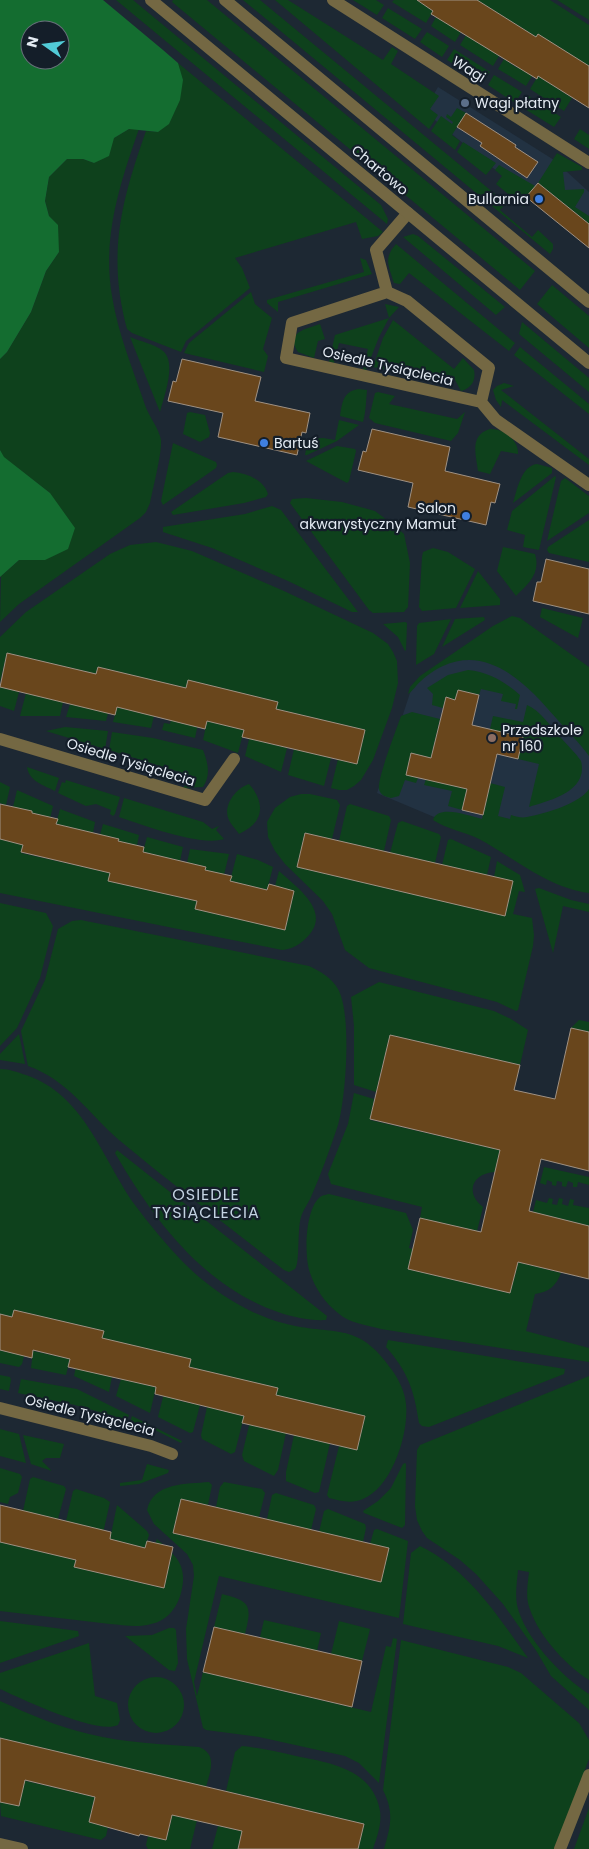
<svg xmlns="http://www.w3.org/2000/svg" width="589" height="1849" font-family="Poppins,sans-serif">
  <rect width="100%" height="100%" fill="#1d2833"/>
  <path fill="#223242" d="M 438,87 L 554,160 L 589,192 L 589,247 L 424,111 Z
    M 491,631 L 589,673 L 589,889 L 477,835 L 377,793 L 413,684 Z"/>
  <path fill="#0e411c" d="M 116,0 L 133,0 L 381,205 L 388,219 L 387,224 Z
    M 173,0 L 207,0 L 535,271 L 520,290 L 172,2 Z
    M 243,0 L 260,0 L 506,203 L 500,210 L 532,237 L 538,230 L 553,244 L 553,249 L 550,254 Z
    M 275,0 L 288,0 L 383,60 L 392,47 L 398,51 L 391,64 L 439,96 L 430,109 L 438,115 L 429,129 Z
    M 353,0 L 376,0 L 384,5 L 377,15 Z
    M 394,0 L 417,0 L 433,11 L 426,23 L 392,2 Z
    M 477,0 L 550,0 L 589,25 L 589,66 L 536,37 Z
    M 557,0 L 589,0 L 589,20 Z
    M 388,8 L 422,29 L 415,39 L 382,18 Z
    M 436,17 L 461,32 L 455,42 L 431,26 Z
    M 427,32 L 449,46 L 442,57 L 420,42 Z
    M 466,35 L 499,56 L 493,66 L 460,45 Z
    M 454,49 L 490,72 L 483,82 L 447,60 Z
    M 504,59 L 517,68 L 520,64 L 534,73 L 526,86 L 498,69 Z
    M 178,63 L 383,232 L 378,236 L 362,239 L 356,222 L 235,258 L 242,268 L 250,288 L 186,341 L 181,352 L 132,333 L 127,329 C 107,255 121,202 146,131 L 158,132 L 182,80 Z
    M 494,75 L 522,92 L 515,103 L 488,85 Z
    M 538,76 L 572,98 L 564,111 L 530,89 Z
    M 527,95 L 561,117 L 554,127 L 520,106 Z
    M 457,108 L 466,113 L 452,135 L 460,141 L 455,150 L 431,131 L 441,116 L 452,124 L 453,122 L 446,117 L 447,114 L 451,117 Z
    M 129,129 L 139,129 C 120,183 102,238 112,296 C 118,334 133,369 145,405 C 149,417 159,428 161,440 C 162,453 153,488 150,503 L 146,512 L 140,518 L 19,604 L 0,622 L 1,576 L 19,560 L 45,560 L 50,493 L 3,457 L 0,450 L 0,359 L 7,352 L 31,312 L 46,271 L 59,252 L 45,201 L 49,177 L 67,159 L 83,159 L 94,163 L 114,138 Z
    M 580,129 L 589,135 L 589,149 L 574,139 Z
    M 463,142 L 496,163 L 486,175 L 457,152 Z
    M 557,153 L 582,167 L 582,170 L 563,172 L 565,190 L 584,189 L 584,192 L 575,207 L 589,216 L 589,227 L 587,222 L 538,183 Z
    M 499,165 L 535,186 L 527,197 L 529,199 L 524,207 L 496,184 L 502,176 L 495,170 Z
    M 413,234 L 418,236 L 505,307 L 496,315 L 403,237 Z
    M 396,244 L 515,343 L 509,351 L 409,273 L 400,284 L 394,283 C 389,266 383,259 396,244 Z
    M 360,258 L 366,260 L 372,274 L 278,302 L 278,312 L 267,303 L 267,300 L 364,272 Z
    M 552,285 L 589,316 L 589,348 L 537,304 Z
    M 251,292 L 255,304 L 272,318 L 263,349 L 268,356 L 264,372 L 184,353 L 189,343 Z
    M 385,304 L 399,307 L 389,318 L 379,337 L 366,370 L 363,369 L 368,349 L 339,343 L 334,363 L 329,362 L 335,335 L 389,318 Z
    M 393,320 L 454,369 L 463,358 L 474,370 C 476,380 472,388 461,391 L 454,378 L 385,363 L 387,370 L 373,367 L 383,338 Z
    M 522,322 L 589,378 L 589,392 L 519,334 Z
    M 320,324 L 325,339 L 318,341 L 314,358 L 298,352 C 285,333 305,329 320,324 Z
    M 130,337 C 139,341 155,344 163,351 C 177,363 164,396 160,412 Z
    M 520,347 L 589,404 L 589,414 L 514,355 Z
    M 504,383 L 514,386 L 501,390 L 589,459 L 589,465 L 502,400 L 501,407 L 496,400 L 493,390 L 497,386 Z
    M 359,389 L 367,390 C 366,401 366,411 363,422 L 340,416 C 342,403 343,391 359,389 Z
    M 378,392 L 395,396 L 389,404 L 457,419 L 465,412 L 458,433 L 451,441 L 375,423 L 369,418 L 375,393 Z
    M 190,412 L 205,415 L 210,433 L 209,437 L 200,442 L 183,434 L 187,413 Z
    M 339,420 L 359,425 L 337,441 L 307,455 L 305,455 L 308,439 L 323,438 L 335,440 Z
    M 490,429 C 503,428 519,440 518,454 L 501,451 L 490,474 L 478,471 C 476,455 469,435 490,429 Z
    M 173,443 L 216,462 L 217,465 L 216,468 L 163,505 L 161,501 Z
    M 337,446 L 355,449 L 356,451 L 349,481 L 347,483 L 306,461 Z
    M 537,464 L 552,468 L 552,473 L 513,503 C 517,490 521,466 537,464 Z
    M 233,472 C 247,473 264,480 268,494 L 266,497 L 244,503 L 173,515 L 171,512 L 228,473 Z
    M 555,476 L 556,477 L 539,550 L 523,547 L 525,535 L 507,530 L 512,511 Z
    M 565,478 L 589,496 L 589,513 L 547,541 L 561,481 Z
    M 306,498 L 342,502 L 375,511 L 395,526 L 404,534 L 410,563 L 408,607 L 404,612 L 373,613 L 369,610 L 290,503 L 292,499 Z
    M 272,506 L 281,510 L 358,612 L 352,612 L 288,581 L 212,548 L 163,532 L 163,527 L 245,514 Z
    M 589,520 L 589,562 L 549,553 L 547,550 L 548,547 Z
    M 156,542 L 192,551 L 284,591 L 373,633 L 388,644 L 393,652 L 397,661 L 398,683 L 392,708 L 373,760 L 361,780 L 354,786 L 347,790 L 339,790 L 331,788 L 338,759 L 364,730 L 276,709 L 278,702 L 186,688 L 98,667 L 96,674 L 7,653 L 0,682 L 0,637 L 26,612 L 110,554 L 130,545 Z
    M 503,547 L 535,554 C 541,574 528,584 516,596 L 497,571 Z
    M 433,548 L 448,552 L 475,569 L 456,608 L 422,611 L 419,607 L 422,557 L 423,552 Z
    M 478,571 L 500,599 L 500,605 L 460,608 Z
    M 542,608 L 583,618 L 578,638 L 540,617 Z
    M 512,616 L 520,618 L 589,667 L 589,756 C 580,743 567,731 556,718 C 529,687 490,644 443,666 C 436,669 427,675 421,681 C 416,685 413,691 408,694 L 410,687 L 420,676 L 493,626 Z
    M 484,617 L 485,620 L 442,647 L 455,619 Z
    M 451,619 L 434,654 L 416,665 L 417,626 L 419,623 Z
    M 405,622 L 407,623 L 406,650 L 405,651 L 398,637 L 383,624 Z
    M 468,670 C 489,672 505,682 520,695 L 517,709 L 515,709 L 516,704 L 501,701 L 503,694 L 481,689 L 479,695 L 458,690 L 455,700 L 446,697 L 443,708 L 432,705 L 433,694 L 427,688 L 448,675 Z
    M 0,687 L 19,692 L 14,711 L 0,706 Z
    M 26,693 L 63,702 L 60,716 L 20,716 Z
    M 70,704 L 110,706 L 106,721 L 66,717 Z
    M 527,705 C 540,710 551,727 560,737 C 567,745 575,752 581,761 C 589,792 548,801 529,807 L 539,764 L 518,759 L 490,729 L 493,716 L 523,722 Z
    M 117,707 L 154,716 L 151,728 L 113,722 Z
    M 412,712 L 440,719 L 431,758 L 411,754 L 406,774 L 418,778 L 416,783 L 405,780 L 399,796 L 391,798 C 386,797 380,795 379,789 C 377,779 397,728 401,716 Z
    M 199,719 L 195,738 L 162,730 L 164,723 L 170,724 L 171,720 Z
    M 207,721 L 244,730 L 238,753 L 203,740 Z
    M 65,727 L 108,731 L 105,749 L 46,731 Z
    M 251,731 L 267,743 L 287,748 L 281,772 L 245,756 Z
    M 112,732 L 153,738 L 203,750 C 208,763 211,775 203,787 L 183,788 L 192,776 L 109,750 Z
    M 294,749 L 331,758 L 324,786 L 288,775 Z
    M 27,767 L 59,778 L 55,791 C 43,785 29,781 27,767 Z
    M 426,779 L 467,789 L 462,810 L 448,806 L 452,791 L 424,785 Z
    M 66,780 L 120,797 L 115,814 L 113,816 L 110,814 L 111,810 L 96,804 L 86,806 L 58,793 L 62,782 L 65,783 Z
    M 0,782 L 10,787 L 6,805 L 0,803 Z
    M 490,783 L 505,787 L 498,816 L 510,819 L 511,815 C 517,817 522,818 527,817 C 544,814 581,803 589,789 L 589,893 C 549,888 514,858 479,839 C 465,832 446,829 433,820 C 438,804 469,816 482,819 Z
    M 249,784 C 266,803 264,823 239,834 C 236,829 231,825 229,820 C 222,806 236,788 249,784 Z
    M 17,790 L 53,806 L 49,823 L 30,818 L 32,811 L 13,807 Z
    M 301,794 L 310,794 L 337,800 L 340,805 L 332,839 L 305,833 L 297,867 L 504,915 L 494,877 L 497,861 L 520,875 L 525,892 L 519,891 L 513,914 L 532,918 L 534,935 L 533,946 L 518,1010 L 516,1011 L 497,1002 L 369,968 L 345,950 L 332,914 L 323,901 L 285,864 L 275,851 L 268,837 L 267,822 L 275,808 L 290,797 Z
    M 124,798 L 203,822 L 212,829 L 219,826 L 216,830 L 224,839 C 201,847 143,825 119,817 Z
    M 350,804 L 389,816 L 391,820 L 384,851 L 339,841 L 347,806 Z
    M 60,809 L 95,822 L 93,833 L 56,824 Z
    M 402,821 L 439,834 L 441,837 L 435,863 L 390,853 L 398,823 Z
    M 103,824 L 139,835 L 136,851 L 117,846 L 119,839 L 100,835 Z
    M 147,837 L 183,847 L 180,861 L 143,852 Z
    M 0,839 L 23,845 L 21,853 L 110,873 L 108,881 L 197,901 L 195,909 L 285,929 L 275,886 L 279,871 C 295,886 331,910 309,935 C 301,944 293,949 282,950 L 0,893 Z
    M 451,839 L 491,857 L 487,875 L 442,865 L 448,840 Z
    M 190,849 L 229,854 L 223,879 L 187,863 Z
    M 237,854 L 258,860 L 273,867 L 267,890 L 230,881 Z
    M 539,888 L 571,900 L 589,904 L 589,912 L 563,906 L 553,953 L 535,889 Z
    M 0,903 L 46,913 L 53,926 L 40,978 L 17,1028 L 0,1046 Z
    M 81,920 L 309,966 C 320,971 332,978 338,989 C 352,1013 346,1098 338,1125 C 330,1149 321,1174 311,1197 C 308,1204 303,1210 301,1217 C 297,1230 300,1264 295,1269 L 289,1272 L 284,1270 C 229,1227 173,1185 119,1140 C 89,1114 68,1080 28,1066 L 21,1031 L 45,980 L 58,929 L 72,921 Z
    M 379,982 L 494,1011 L 511,1019 L 528,1030 L 520,1065 L 390,1035 L 376,1092 L 354,1085 L 354,1026 L 351,997 Z
    M 579,1020 L 589,1022 L 589,1032 L 571,1028 Z
    M 19,1034 L 25,1064 L 0,1060 L 0,1054 Z
    M 0,1069 C 9,1069 17,1072 26,1075 C 85,1095 102,1159 135,1205 C 149,1224 165,1243 181,1260 C 208,1288 245,1313 283,1323 C 333,1337 357,1319 392,1370 C 399,1380 405,1392 406,1404 C 409,1434 392,1487 363,1499 C 352,1504 340,1501 329,1498 L 327,1495 L 339,1446 L 364,1416 L 276,1395 L 277,1388 L 189,1367 L 102,1339 L 103,1331 L 15,1310 L 12,1317 L 0,1314 Z
    M 354,1093 L 374,1099 L 370,1120 L 500,1150 L 495,1172 C 473,1173 464,1192 483,1207 L 477,1231 L 420,1218 L 422,1207 L 331,1184 L 328,1174 L 348,1124 Z
    M 117,1150 L 327,1316 L 326,1320 C 311,1321 292,1317 278,1312 C 203,1286 153,1219 115,1153 Z
    M 544,1167 L 589,1177 L 589,1185 L 578,1182 L 577,1187 L 573,1187 L 573,1183 L 568,1181 L 566,1187 L 562,1186 L 562,1182 L 557,1181 L 556,1186 L 552,1185 L 552,1182 L 547,1180 L 546,1185 L 540,1183 Z
    M 329,1194 L 406,1213 L 413,1230 L 409,1248 L 413,1249 L 408,1269 L 510,1293 L 518,1262 L 561,1273 C 556,1286 549,1292 535,1294 L 526,1331 L 589,1348 L 589,1362 L 381,1329 C 366,1325 349,1323 338,1313 C 325,1303 315,1288 310,1273 C 304,1256 305,1211 319,1198 C 322,1195 325,1195 329,1194 Z
    M 549,1198 L 553,1199 L 552,1204 L 557,1205 L 559,1198 L 563,1199 L 562,1204 L 568,1206 L 570,1199 L 574,1200 L 573,1205 L 589,1208 L 589,1226 L 533,1212 L 536,1200 L 547,1203 Z
    M 388,1340 L 565,1369 L 564,1374 L 429,1427 L 422,1426 L 419,1423 C 414,1390 408,1372 386,1347 Z
    M 7,1344 L 26,1349 L 22,1364 L 19,1367 L 0,1363 L 0,1350 L 6,1352 Z
    M 33,1351 L 70,1359 L 66,1375 L 31,1368 Z
    M 77,1361 L 112,1377 L 109,1392 L 74,1376 Z
    M 0,1375 L 10,1377 L 11,1380 L 9,1391 L 0,1389 Z
    M 589,1376 L 589,1680 C 565,1665 535,1632 528,1603 C 526,1593 528,1582 529,1572 L 518,1570 C 517,1582 515,1593 517,1605 C 524,1637 562,1677 589,1694 L 589,1710 L 551,1676 L 537,1652 L 503,1604 L 476,1574 L 460,1560 L 427,1538 L 422,1531 L 417,1520 L 415,1506 L 417,1450 L 420,1445 Z
    M 21,1379 L 77,1389 L 129,1415 L 127,1420 L 75,1405 L 18,1393 Z
    M 121,1379 L 156,1387 L 150,1413 L 116,1396 Z
    M 165,1389 L 180,1401 L 200,1405 L 193,1432 L 190,1433 L 158,1417 Z
    M 207,1407 L 244,1416 L 235,1452 L 231,1454 L 202,1439 L 201,1435 Z
    M 132,1416 L 182,1441 L 181,1443 L 151,1428 L 130,1422 Z
    M 251,1417 L 286,1433 L 278,1470 L 274,1476 L 244,1461 L 242,1455 Z
    M 0,1429 L 19,1434 L 26,1463 L 0,1456 Z
    M 23,1435 L 64,1444 L 60,1458 L 46,1458 L 42,1461 L 52,1471 L 31,1464 Z
    M 294,1435 L 330,1443 L 319,1492 L 315,1493 L 286,1481 L 286,1472 Z
    M 405,1463 L 406,1464 L 405,1525 L 402,1528 L 364,1513 L 363,1511 L 378,1501 L 391,1488 L 403,1464 Z
    M 147,1464 L 169,1470 L 168,1473 L 139,1484 L 120,1486 L 120,1483 L 142,1480 Z
    M 0,1468 L 20,1474 L 22,1477 L 18,1493 L 10,1497 L 8,1504 L 0,1502 Z
    M 33,1477 L 64,1486 L 66,1489 L 58,1519 L 23,1511 L 30,1479 Z
    M 209,1482 L 212,1485 L 208,1505 L 181,1499 L 173,1533 L 380,1582 L 370,1544 L 374,1530 L 377,1529 L 408,1541 L 399,1618 L 219,1576 L 194,1682 L 197,1696 L 203,1672 L 371,1712 L 386,1646 L 391,1647 L 393,1638 L 397,1639 L 379,1783 L 359,1763 L 345,1756 L 259,1737 L 206,1730 L 203,1728 L 187,1659 L 186,1629 L 194,1576 L 193,1565 L 187,1554 L 154,1524 L 147,1510 C 153,1482 187,1484 209,1482 Z
    M 224,1482 L 262,1489 L 265,1493 L 259,1517 L 216,1507 L 220,1487 Z
    M 76,1489 L 104,1498 L 110,1502 L 102,1538 L 66,1521 L 73,1491 Z
    M 276,1493 L 314,1505 L 316,1509 L 311,1530 L 267,1519 L 272,1495 Z
    M 117,1505 L 147,1531 L 149,1535 L 145,1548 L 110,1539 Z
    M 328,1509 L 365,1524 L 366,1528 L 363,1542 L 319,1532 L 324,1511 Z
    M 157,1539 C 177,1557 188,1565 181,1593 C 177,1608 167,1621 151,1624 C 138,1628 123,1625 110,1624 C 73,1620 37,1615 0,1611 L 0,1542 L 76,1560 L 74,1567 L 163,1588 L 172,1554 L 153,1549 Z
    M 420,1546 C 469,1570 497,1615 528,1658 L 498,1646 L 403,1624 L 411,1553 Z
    M 222,1594 C 251,1601 252,1606 245,1634 L 214,1627 Z
    M 264,1620 L 321,1633 L 317,1651 L 260,1637 Z
    M 0,1621 L 78,1631 L 79,1636 L 0,1663 Z
    M 339,1621 L 370,1629 L 362,1661 L 331,1654 Z
    M 169,1628 L 174,1628 L 176,1630 L 178,1663 L 175,1671 L 169,1670 L 125,1636 L 152,1635 Z
    M 401,1640 L 508,1667 L 521,1673 L 579,1723 L 589,1740 L 589,1759 L 555,1849 L 384,1849 C 391,1825 394,1812 383,1790 Z
    M 89,1643 L 95,1696 L 117,1703 L 120,1720 L 118,1725 C 97,1735 22,1699 0,1689 L 0,1673 Z
    M128 1705a28 28 0 1 1 56 0a28 28 0 1 1-56 0Z
    M 0,1701 C 29,1714 58,1727 89,1734 C 125,1743 163,1744 199,1747 C 218,1754 210,1772 206,1787 L 0,1738 Z
    M 242,1746 C 260,1748 278,1752 296,1756 C 330,1763 373,1769 380,1811 C 382,1824 377,1837 373,1849 L 358,1849 L 364,1824 L 226,1791 L 235,1752 Z
    M 13,1778 L 107,1800 L 105,1806 L 93,1803 L 89,1822 L 108,1827 L 106,1836 L 101,1840 L 1,1816 L 0,1802 L 19,1806 Z
    M 589,1808 L 589,1849 L 574,1849 Z
    M 160,1812 L 197,1820 L 190,1849 L 148,1849 L 146,1845 L 148,1836 L 166,1840 L 171,1821 L 159,1818 Z
    M 218,1826 L 256,1834 L 241,1837 L 238,1849 L 212,1849 Z"/>
  <path fill="#146d30" fill-rule="evenodd" d="M 0,0 L 103,0 L 163,50 L 178,63 L 183,80 L 180,100 L 169,124 L 158,132 L 129,129 L 114,138 L 109,156 L 94,163 L 83,159 L 67,159 L 49,177 L 45,201 L 49,216 L 58,225 L 59,252 L 46,271 L 31,312 L 7,352 L 0,359 ZM 30,30 L 60,30 L 60,60 L 30,60 Z
    M 0,450 L 4,457 L 50,493 L 75,528 L 68,549 L 45,560 L 19,560 L 0,577 Z"/>
  <path fill="#69461c" stroke="#9f9183" d="M 417,0 L 477,0 L 536,37 L 538,34 L 589,66 L 589,108 L 538,76 L 537,79 L 431,14 L 433,11 Z
    M 466,113 L 516,145 L 515,147 L 538,162 L 527,178 L 480,146 L 482,143 L 457,127 Z
    M 538,183 L 589,224 L 589,248 L 526,197 Z
    M 182,359 L 261,377 L 255,401 L 310,413 L 306,433 L 302,432 L 297,455 L 218,437 L 223,413 L 168,401 L 173,381 L 176,382 Z
    M 372,429 L 450,447 L 445,471 L 500,484 L 495,503 L 491,502 L 486,525 L 408,507 L 413,483 L 358,470 L 363,451 L 366,452 Z
    M 546,559 L 589,569 L 589,614 L 533,601 L 537,582 L 541,582 Z
    M 7,653 L 96,674 L 98,667 L 186,688 L 188,680 L 278,702 L 276,709 L 365,730 L 357,764 L 242,737 L 244,730 L 207,721 L 205,729 L 117,707 L 115,715 L 0,687 Z
    M 458,690 L 479,695 L 472,725 L 523,737 L 518,759 L 497,754 L 483,815 L 462,810 L 467,789 L 406,775 L 411,753 L 431,758 L 446,697 L 455,700 Z
    M 0,804 L 32,811 L 32,813 L 58,819 L 56,824 L 119,839 L 118,841 L 144,847 L 143,852 L 206,867 L 205,870 L 232,876 L 230,881 L 267,890 L 269,884 L 294,891 L 285,930 L 195,909 L 197,901 L 108,881 L 110,873 L 21,852 L 23,845 L 0,839 Z
    M 305,833 L 513,881 L 505,916 L 297,867 Z
    M 571,1028 L 589,1032 L 589,1171 L 541,1159 L 529,1211 L 589,1226 L 589,1279 L 518,1262 L 510,1293 L 408,1269 L 420,1218 L 481,1232 L 500,1150 L 370,1119 L 390,1035 L 520,1065 L 514,1090 L 555,1099 Z
    M 14,1310 L 104,1331 L 102,1338 L 191,1359 L 189,1367 L 278,1388 L 276,1395 L 365,1416 L 357,1450 L 242,1423 L 244,1416 L 155,1394 L 156,1387 L 68,1367 L 70,1359 L 33,1350 L 32,1358 L 0,1350 L 0,1314 L 12,1317 Z
    M 181,1499 L 389,1548 L 381,1582 L 173,1533 Z
    M 0,1505 L 111,1532 L 110,1539 L 145,1548 L 147,1541 L 173,1547 L 164,1588 L 74,1567 L 76,1560 L 0,1542 Z
    M 214,1627 L 362,1661 L 352,1707 L 203,1672 Z
    M 0,1738 L 364,1824 L 358,1849 L 238,1849 L 242,1831 L 172,1815 L 166,1840 L 140,1834 L 139,1836 L 89,1822 L 95,1797 L 25,1780 L 19,1806 L 0,1802 Z"/>
  <g fill="none" stroke-linecap="round" stroke-linejoin="round">
    <path stroke="#746843" stroke-width="12" d="M 333,0 L 589,163
      M 408,213 L 376,250 L 387,292 L 407,301 L 489,368 L 481,402
      M 387,292 L 292,323 L 286,358 L 481,402 L 496,420 L 589,485
      M 0,739 L 205,800 L 234,759
      M 0,1408 L 151,1446 L 172,1454
      M 0,1844 L 22,1849
      M 560,1849 L 589,1775"/>
    <path stroke="#746843" stroke-width="12" d="M 151,0 L 589,363
      M 225,0 L 589,302"/>
  </g>
  <circle fill="#5c6f8a" stroke="#141e29" stroke-width="2" cx="465" cy="103" r="5"/>
  <g fill="#3f7fe0" stroke="#141e29" stroke-width="2">
    <circle cx="539" cy="199" r="5"/>
    <circle cx="264" cy="443" r="5"/>
    <circle cx="466" cy="516" r="5"/>
  </g>
  <circle fill="#8d6e63" stroke="#141e29" stroke-width="2" cx="492" cy="738" r="5"/>
  <g text-anchor="middle" stroke-width="4.5" stroke-linejoin="round" paint-order="stroke">
    <g font-size="14" fill="#e4ebf3" stroke="#141e29">
      <text transform="translate(469 69) rotate(32)" y="5">Wagi</text>
      <text transform="translate(380 170) rotate(40)" y="5">Chartowo</text>
      <text transform="translate(388 366) rotate(13)" y="5">Osiedle Tysiąclecia</text>
      <text transform="translate(131 762) rotate(17)" y="5">Osiedle Tysiąclecia</text>
      <text transform="translate(90 1415) rotate(14)" y="5">Osiedle Tysiąclecia</text>
    </g>
    <g font-size="14" fill="#e4ebf3" stroke="#141e29" text-anchor="start">
      <text x="475" y="108">Wagi płatny</text>
      <text x="529" y="204" text-anchor="end">Bullarnia</text>
      <text x="274" y="448">Bartuś</text>
      <text x="456" y="513" text-anchor="end">Salon<tspan x="456" dy="16">akwarystyczny Mamut</tspan></text>
      <text x="502" y="735">Przedszkole<tspan x="502" dy="16">nr 160</tspan></text>
    </g>
    <g font-size="16" letter-spacing="1" fill="#c4d3e2" stroke="#141e29">
      <text x="206" y="1200">OSIEDLE<tspan x="206" dy="18">TYSIĄCLECIA</tspan></text>
    </g>
  </g>
  <g transform="translate(45 45) rotate(284)"><circle r="24" fill="#141e29" stroke="#67707a"/>
  <path d="M0-4L9 19L0 12L-9 19Z" fill="#52cbd7"/>
  <text y="-8" font-size="14" font-weight="bold" text-anchor="middle" fill="#e4ebf3">N</text>
  </g>
</svg>
